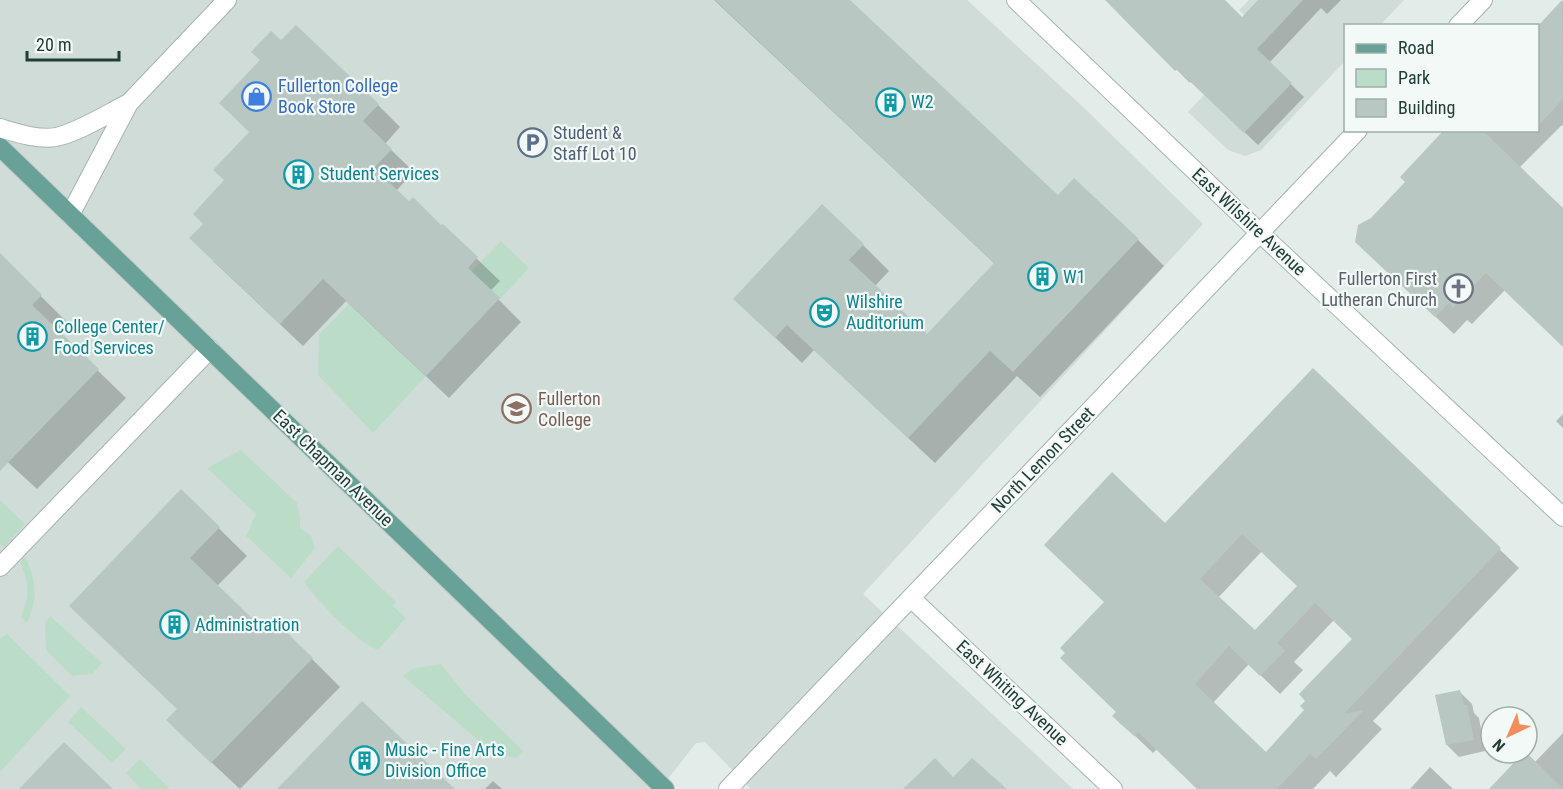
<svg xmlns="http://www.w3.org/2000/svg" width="1563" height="789" font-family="'Roboto Condensed',sans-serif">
  <rect width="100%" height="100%" fill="#e2ece9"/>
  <path fill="#d0dcd8" d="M 0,0 L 967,0 L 1081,105 L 1203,224 L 863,594 L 1073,789 L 751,789 L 705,742 L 696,743 L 660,789 L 0,789 Z
    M 1249,0 L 1404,0 L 1380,25 L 1346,26 L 1345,61 L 1261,150 L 1245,156 L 1228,150 L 1188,112 L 1263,33 L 1239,10 Z"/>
  <path fill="#bbddc8" d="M 501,241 L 529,268 L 500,299 L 471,272 Z
    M 349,304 L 426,376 L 373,433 L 318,375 L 319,334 Z
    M 241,450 L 297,503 L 300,516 L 300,528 L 311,536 L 315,548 L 291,578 L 246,536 L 256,514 L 207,468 Z
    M 0,500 L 25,524 L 4,547 L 0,544 Z
    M 338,546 L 396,602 L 393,606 L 406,618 L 378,650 C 355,641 319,603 304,582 Z
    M 25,557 C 37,580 38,599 27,623 L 21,617 C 30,598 29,581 20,562 Z
    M 50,616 L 102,663 L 92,674 L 72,676 L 46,650 L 45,623 Z
    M 7,634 L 70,696 L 0,772 L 0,638 Z
    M 441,664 L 464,693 L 523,751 L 516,758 L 504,755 L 500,759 L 403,676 L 412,669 Z
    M 81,707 L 126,749 L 112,763 L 68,722 Z
    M 140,759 L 170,789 L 141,789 L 126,773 Z"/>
  <path fill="#0003" fill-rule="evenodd" d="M 714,0 L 847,0 L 1058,197 L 1138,240 L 1164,266 L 1040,397 L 1017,376 L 935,463 L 814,350 L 802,363 L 761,324 L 863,245 L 889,271 L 874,287 L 927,336 L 995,264 Z
    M 1107,0 L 1223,0 L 1242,19 L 1260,0 L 1341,0 L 1327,14 L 1321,8 L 1269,63 L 1304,97 L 1258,145 L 1191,81 L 1190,83 Z
    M 1563,1 L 1563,126 L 1562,125 L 1519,168 L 1561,209 L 1563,207 L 1563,346 L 1505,290 L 1472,324 L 1467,320 L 1454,334 L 1374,259 L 1372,219 L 1407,182 L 1449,130 L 1538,130 L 1538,28 Z
    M 378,105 L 400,127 L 385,144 L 414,172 L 396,191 L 442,228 L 443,226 L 500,281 L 490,291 L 521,322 L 449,398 L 346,301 L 303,346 L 213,261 Z
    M 0,256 L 69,324 L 59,333 L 126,398 L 37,489 L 0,455 Z
    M 1313,370 L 1519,568 L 1373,721 L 1382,729 L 1336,777 L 1330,771 L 1313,789 L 1199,789 L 1157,749 L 1153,753 L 1133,734 L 1117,713 L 1106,602 L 1165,525 ZM 1262,551 L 1299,587 L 1255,632 L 1218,598 ZM 1334,620 L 1354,639 L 1306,710 L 1266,754 L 1213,703 L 1249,664 L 1280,694 L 1303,670 L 1294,662 Z
    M 1563,414 L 1563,428 L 1556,421 Z
    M 181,491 L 247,556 L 217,586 L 262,630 L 312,659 L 340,687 L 240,789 L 196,748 L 178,710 Z
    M 1460,692 L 1472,704 L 1474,713 L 1479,718 L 1485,751 L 1459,757 L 1447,745 Z
    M 1563,733 L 1563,789 L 1512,789 L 1535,762 Z
    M 1430,767 L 1453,789 L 1410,789 Z
    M 493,781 L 502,789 L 485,789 Z"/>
  <path fill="#b8c7c2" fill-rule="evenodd" d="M 715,0 L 850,0 L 1058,195 L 1074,178 L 1139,239 L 1013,372 L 990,351 L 908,438 L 787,325 L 775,338 L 733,299 L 822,204 L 864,244 L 849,260 L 927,334 L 994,263 Z
    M 1105,0 L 1225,0 L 1242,17 L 1258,0 L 1303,0 L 1257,49 L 1292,83 L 1244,133 L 1177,69 L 1175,71 Z
    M 1562,0 L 1563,99 L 1538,126 L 1538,26 Z
    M 296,25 L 379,104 L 363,121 L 392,149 L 374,168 L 409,201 L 413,197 L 441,225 L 443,224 L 478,257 L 468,268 L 500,298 L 426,376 L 323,279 L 280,324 L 189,238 L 203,224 L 193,214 L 224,180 L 213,170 L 249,132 L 219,103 L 260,60 L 251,52 L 271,31 L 281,40 Z
    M 1444,130 L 1482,130 L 1563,208 L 1563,347 L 1486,273 L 1453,308 L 1449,303 L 1435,317 L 1355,242 L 1358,225 L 1371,218 L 1405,182 L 1400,177 Z
    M 0,253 L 42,295 L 32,305 L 99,369 L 0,471 Z
    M 1313,368 L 1501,548 L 1344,714 L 1364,710 L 1316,759 L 1310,754 L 1277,789 L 1197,789 L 1138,732 L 1134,736 L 1112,716 L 1116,712 L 1060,658 L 1065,653 L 1060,648 L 1104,602 L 1044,545 L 1112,472 L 1165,523 ZM 1242,534 L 1297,586 L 1255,630 L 1200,579 ZM 1315,603 L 1352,639 L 1299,694 L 1305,701 L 1300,706 L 1304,710 L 1266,752 L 1195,684 L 1229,646 L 1260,676 L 1285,651 L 1277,643 Z
    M 181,489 L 220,527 L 190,558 L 262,628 L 272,618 L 313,658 L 211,763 L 166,720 L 177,709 L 69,606 Z
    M 1460,690 L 1464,705 L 1467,705 L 1474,740 L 1446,745 L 1435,695 Z
    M 362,701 L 455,789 L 277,789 Z
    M 64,742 L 113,789 L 19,789 Z
    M 1523,753 L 1527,753 L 1563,789 L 1489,789 Z
    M 935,758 L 953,777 L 972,758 L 1007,789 L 903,789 Z"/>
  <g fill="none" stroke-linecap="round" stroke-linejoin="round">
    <defs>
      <path id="minor" d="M 1016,0 L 1260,233 L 1563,517
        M 1458,26 L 1483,0
        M 0,128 C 17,133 38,140 56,137 C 77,133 109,113 129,103
        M 70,215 L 129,103 L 227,0
        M 0,567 L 210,349
        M 911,598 L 1113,789
        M 728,789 L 1358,130"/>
      <path id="major" d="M 0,147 L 665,789"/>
    </defs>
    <use href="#minor" stroke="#a5b4b0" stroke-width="20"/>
    <use href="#major" stroke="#c1c9c7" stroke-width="20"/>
    <use href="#minor" stroke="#fff" stroke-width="18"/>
    <use href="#major" stroke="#67a198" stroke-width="18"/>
  </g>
  <defs>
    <symbol id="shop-ring" viewBox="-11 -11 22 22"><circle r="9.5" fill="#f3f9f6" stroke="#3f7fe0" stroke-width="1.5"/><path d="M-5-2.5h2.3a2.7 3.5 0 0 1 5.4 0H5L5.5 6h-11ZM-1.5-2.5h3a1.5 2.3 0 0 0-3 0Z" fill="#3f7fe0"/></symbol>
    <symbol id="building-ring" viewBox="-11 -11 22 22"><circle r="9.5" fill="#f3f9f6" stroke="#0f9aa8" stroke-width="1.5"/><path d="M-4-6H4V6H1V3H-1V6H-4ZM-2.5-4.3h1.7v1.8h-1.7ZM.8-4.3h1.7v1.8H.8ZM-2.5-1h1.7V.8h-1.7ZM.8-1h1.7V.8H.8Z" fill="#0f9aa8"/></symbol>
    <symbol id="parking-ring" viewBox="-11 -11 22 22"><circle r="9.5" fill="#f3f9f6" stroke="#5c6f8a" stroke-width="1.5"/><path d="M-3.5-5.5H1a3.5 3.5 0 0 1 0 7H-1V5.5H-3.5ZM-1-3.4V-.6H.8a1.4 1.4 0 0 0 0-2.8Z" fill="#5c6f8a"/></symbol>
    <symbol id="church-ring" viewBox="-11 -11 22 22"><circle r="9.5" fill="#f3f9f6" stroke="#6b7280" stroke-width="1.5"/><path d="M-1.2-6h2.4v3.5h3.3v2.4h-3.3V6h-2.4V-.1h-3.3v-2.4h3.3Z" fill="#6b7280"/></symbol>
    <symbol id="theatre-ring" viewBox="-11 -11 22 22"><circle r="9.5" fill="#f3f9f6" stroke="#0f9aa8" stroke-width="1.5"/><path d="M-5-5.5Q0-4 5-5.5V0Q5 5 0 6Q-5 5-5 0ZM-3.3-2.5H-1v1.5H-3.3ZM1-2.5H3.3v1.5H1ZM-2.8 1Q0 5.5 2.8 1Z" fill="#0f9aa8"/></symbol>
    <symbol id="university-ring" viewBox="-11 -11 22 22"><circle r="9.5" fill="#f3f9f6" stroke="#8d6e63" stroke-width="1.5"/><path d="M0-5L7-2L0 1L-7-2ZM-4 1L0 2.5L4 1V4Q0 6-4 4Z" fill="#8d6e63"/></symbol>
  </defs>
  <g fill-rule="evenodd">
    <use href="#shop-ring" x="240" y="80" width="33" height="33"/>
    <use href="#building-ring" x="874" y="86" width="33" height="33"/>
    <use href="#parking-ring" x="516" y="126" width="33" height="33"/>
    <use href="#building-ring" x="282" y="158" width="33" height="33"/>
    <use href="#building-ring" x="1026" y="260" width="33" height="33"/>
    <use href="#church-ring" x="1442" y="272" width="33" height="33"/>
    <use href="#theatre-ring" x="808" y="296" width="33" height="33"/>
    <use href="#building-ring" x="16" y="320" width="33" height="33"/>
    <use href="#university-ring" x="500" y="392" width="33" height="33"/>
    <use href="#building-ring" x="158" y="608" width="33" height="33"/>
    <use href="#building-ring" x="348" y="744" width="33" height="33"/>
  </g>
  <g text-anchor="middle" stroke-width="4.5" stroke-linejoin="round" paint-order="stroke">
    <g font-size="18" fill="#366cbe" stroke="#f3f9f6" text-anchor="start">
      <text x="278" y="92">Fullerton College<tspan x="278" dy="21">Book Store</tspan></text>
    </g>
    <g font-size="18" fill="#0d838f" stroke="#f3f9f6" text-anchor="start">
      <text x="911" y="108">W2</text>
      <text x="320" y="180">Student Services</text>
      <text x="1063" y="283">W1</text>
      <text x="846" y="308">Wilshire<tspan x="846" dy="21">Auditorium</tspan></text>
      <text x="54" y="333">College Center/<tspan x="54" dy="21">Food Services</tspan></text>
      <text x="195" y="631">Administration</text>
      <text x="385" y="756">Music - Fine Arts<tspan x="385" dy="21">Division Office</tspan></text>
    </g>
    <g font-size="18" fill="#4e5e75" stroke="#f3f9f6" text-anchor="start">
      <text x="553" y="139">Student &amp;<tspan x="553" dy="21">Staff Lot 10</tspan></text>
    </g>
    <g font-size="18" fill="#223d38" stroke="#f3f9f6">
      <text transform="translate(1249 222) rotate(43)" y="6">East Wilshire Avenue</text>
      <text transform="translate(1043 460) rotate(-46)" y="6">North Lemon Street</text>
      <text transform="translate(333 468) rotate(44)" y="6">East Chapman Avenue</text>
      <text transform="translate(1012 693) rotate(43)" y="6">East Whiting Avenue</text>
    </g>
    <g font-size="18" fill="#5b616d" stroke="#f3f9f6" text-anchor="end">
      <text x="1437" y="285">Fullerton First<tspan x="1437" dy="21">Lutheran Church</tspan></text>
    </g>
    <g font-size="18" fill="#785e54" stroke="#f3f9f6" text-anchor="start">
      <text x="538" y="405">Fullerton<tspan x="538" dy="21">College</tspan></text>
    </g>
  </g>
  <rect x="1344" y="24" width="195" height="108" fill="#f3f9f6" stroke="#9faeaa" stroke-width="1.5"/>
  <rect x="1356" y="44" width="30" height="9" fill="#67a198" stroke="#9faeaa" stroke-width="1.5"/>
  <text x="1398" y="54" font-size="18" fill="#223d38">Road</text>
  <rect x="1356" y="69" width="30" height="18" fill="#bbddc8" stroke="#9faeaa" stroke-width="1.5"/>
  <text x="1398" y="84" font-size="18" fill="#223d38">Park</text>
  <rect x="1356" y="99" width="30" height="18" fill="#b8c7c2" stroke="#9faeaa" stroke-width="1.5"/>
  <text x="1398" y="114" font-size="18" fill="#223d38">Building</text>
  <g transform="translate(1509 735) rotate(224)"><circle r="28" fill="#f3f9f6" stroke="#9faeaa" stroke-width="1.5"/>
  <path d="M0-4.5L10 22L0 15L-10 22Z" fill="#f08e5d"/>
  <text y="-9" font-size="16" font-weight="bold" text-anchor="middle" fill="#223d38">N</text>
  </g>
  <path d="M27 51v9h92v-9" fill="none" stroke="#223d38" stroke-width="3"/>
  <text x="36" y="51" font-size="18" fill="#223d38" stroke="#f3f9f6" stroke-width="4.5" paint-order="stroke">20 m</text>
</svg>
